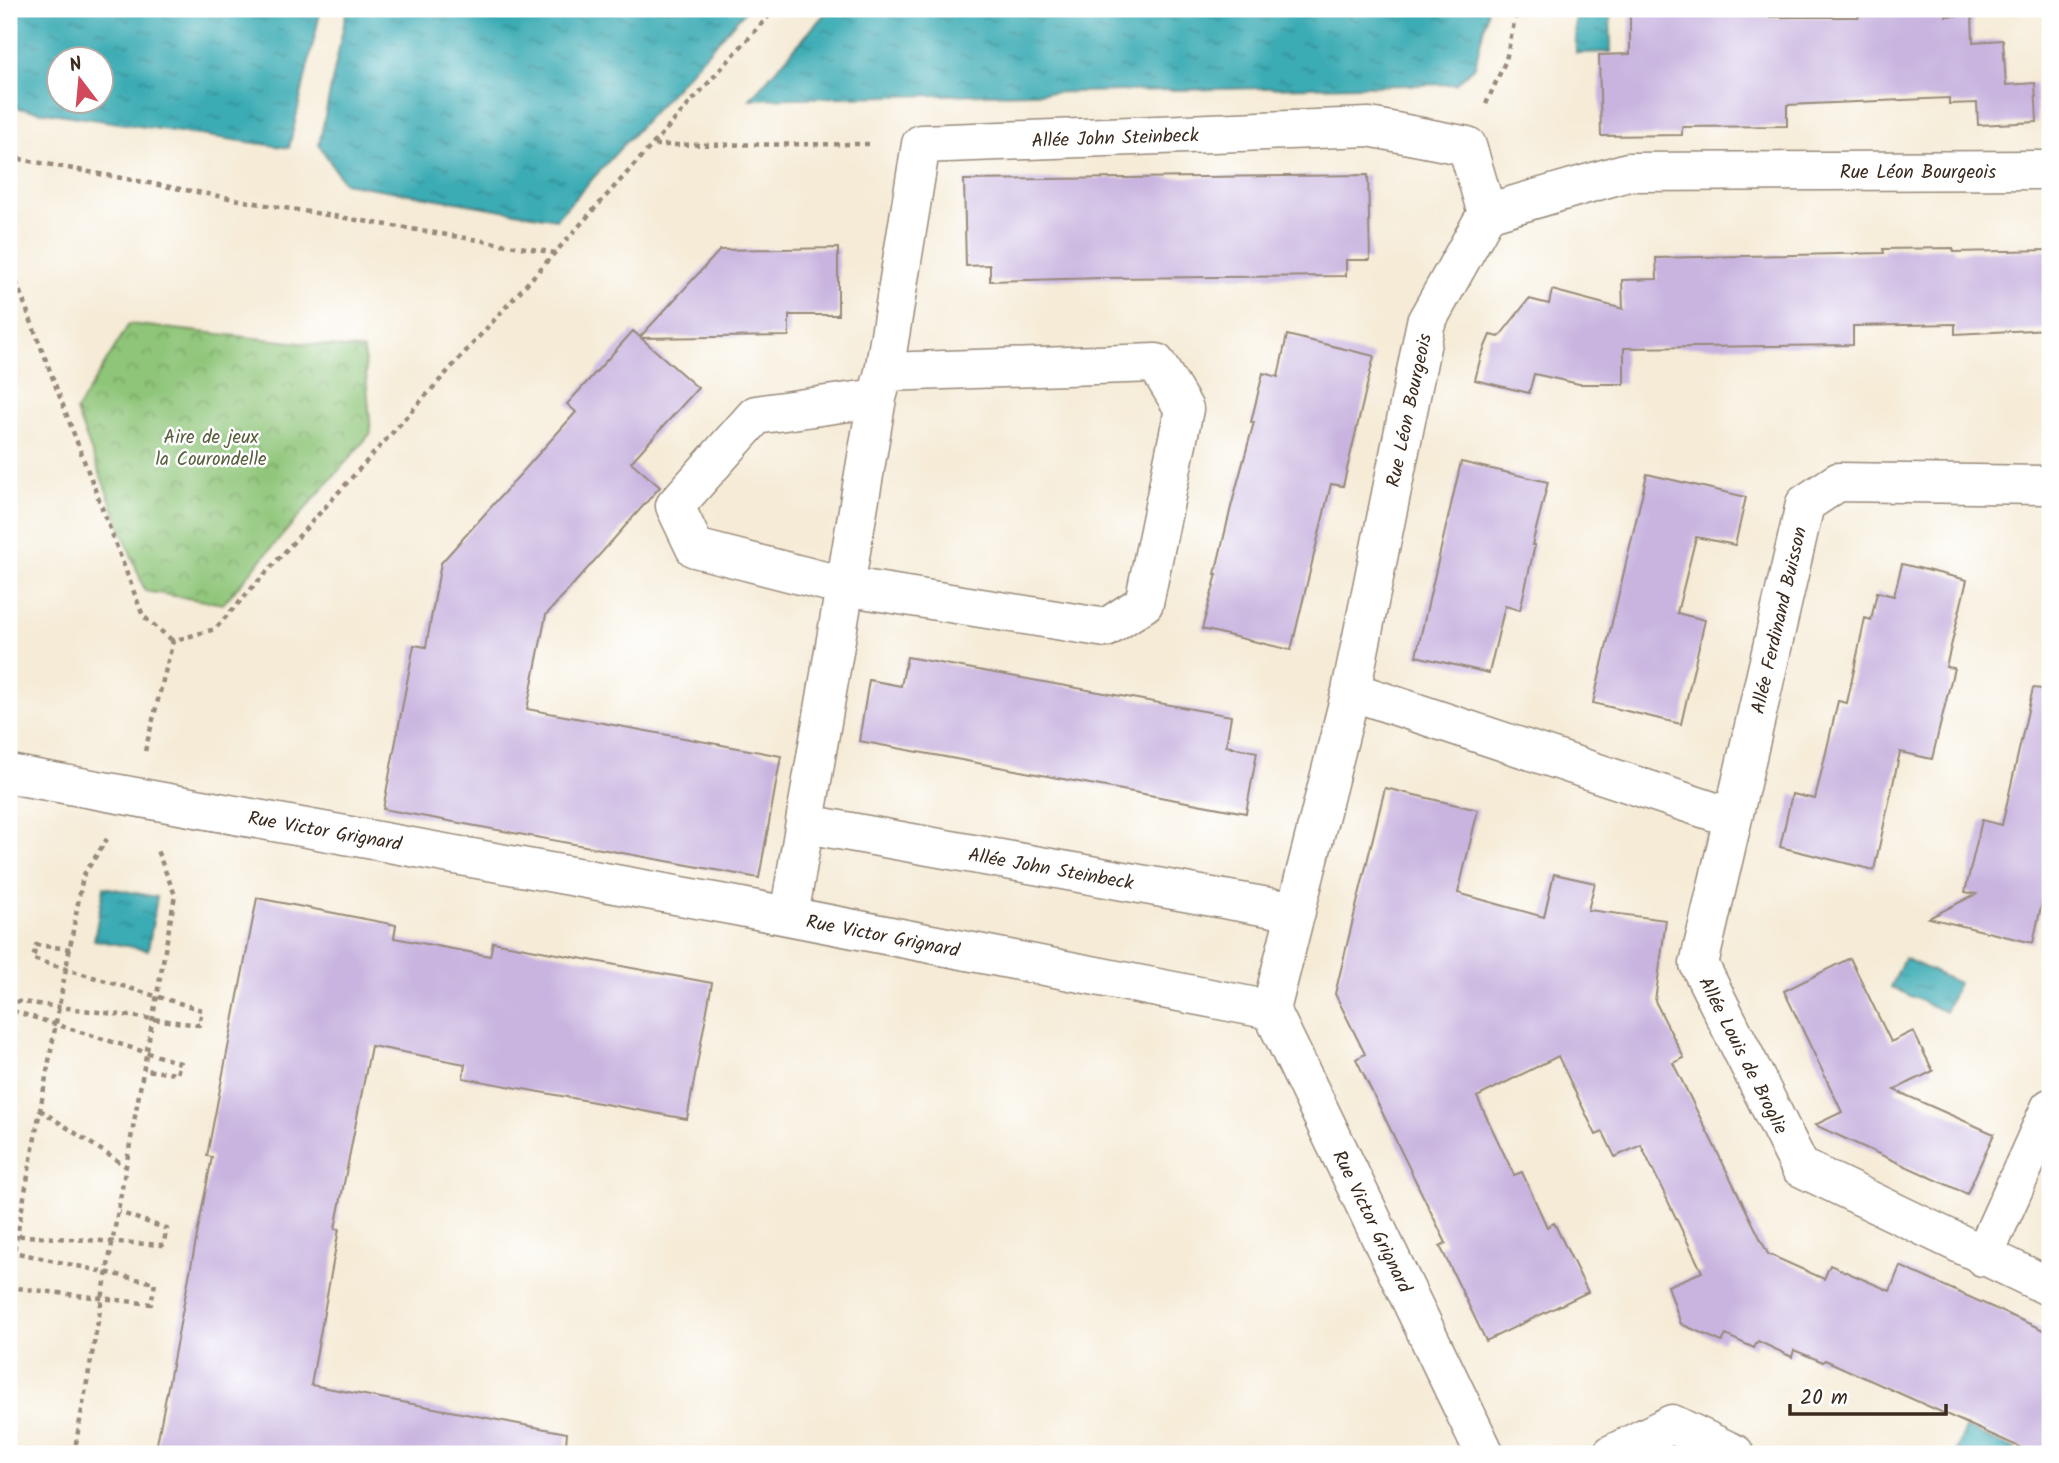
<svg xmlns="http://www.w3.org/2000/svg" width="2059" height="1463" font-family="Kalam,sans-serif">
  <defs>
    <pattern id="park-crowns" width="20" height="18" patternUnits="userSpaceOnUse" patternTransform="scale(1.75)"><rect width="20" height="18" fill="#8ec578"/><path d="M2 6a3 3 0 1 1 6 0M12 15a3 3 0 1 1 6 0" fill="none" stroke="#75a062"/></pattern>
    <pattern id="water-ripples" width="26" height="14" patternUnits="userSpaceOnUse" patternTransform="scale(1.75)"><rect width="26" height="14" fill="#3aabb4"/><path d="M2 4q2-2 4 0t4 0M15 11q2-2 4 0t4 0" fill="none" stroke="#328b92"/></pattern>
  </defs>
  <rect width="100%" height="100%" fill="#fff"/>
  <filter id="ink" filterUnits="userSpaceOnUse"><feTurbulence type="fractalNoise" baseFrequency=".0143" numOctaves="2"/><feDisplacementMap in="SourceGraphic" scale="14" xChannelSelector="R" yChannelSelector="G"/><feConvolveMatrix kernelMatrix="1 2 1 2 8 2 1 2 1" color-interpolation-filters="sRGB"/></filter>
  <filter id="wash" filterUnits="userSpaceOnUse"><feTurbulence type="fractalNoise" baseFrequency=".00686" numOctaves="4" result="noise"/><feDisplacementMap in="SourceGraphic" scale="28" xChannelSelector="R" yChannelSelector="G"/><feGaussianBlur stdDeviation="1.57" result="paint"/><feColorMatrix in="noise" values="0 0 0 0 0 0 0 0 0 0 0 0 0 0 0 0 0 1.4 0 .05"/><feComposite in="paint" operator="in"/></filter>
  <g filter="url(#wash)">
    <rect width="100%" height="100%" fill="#f5ebd6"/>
    <path fill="url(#park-crowns)" stroke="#64784b" stroke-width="2" d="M 129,324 L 364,350 L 371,433 L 223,604 L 145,591 L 76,411 Z"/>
    <path fill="url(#water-ripples)" stroke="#3a6a69" stroke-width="2" fill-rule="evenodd" d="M 9,9 L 321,9 L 289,148 L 9,107 ZM 60,60 L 102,60 L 102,102 L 60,102 Z
      M 347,9 L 747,9 L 556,219 L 344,183 L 319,145 Z
      M 829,9 L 1488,9 L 1475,66 L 1456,84 L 750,99 Z
      M 1575,9 L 1610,9 L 1611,52 L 1576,53 Z
      M 104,887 L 157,897 L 148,950 L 94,940 Z
      M 1904,958 L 1958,983 L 1945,1012 L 1891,987 Z
      M 1966,1428 L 2016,1450 L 2014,1454 L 1955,1454 Z"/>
    <g id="blocks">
      <path fill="#c8b4df" d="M 1630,9 L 1754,9 L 1755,17 L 1859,17 L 1858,9 L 1946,9 L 1946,16 L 1972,15 L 1973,42 L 2003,40 L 2006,85 L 2035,83 L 2037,122 L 1978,125 L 1977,103 L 1949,104 L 1949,98 L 1787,105 L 1787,126 L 1682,127 L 1682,135 L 1601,136 L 1599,55 L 1630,54 Z
        M 1368,175 L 1370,260 L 1346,260 L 1346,276 L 1102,278 L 990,281 L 990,265 L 966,266 L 964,180 Z
        M 838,248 L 838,315 L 789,315 L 789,336 L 641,338 L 698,388 L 631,462 L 660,487 L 546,615 L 527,709 L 781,756 L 759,878 L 383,809 L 414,645 L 426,647 L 441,563 L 576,412 L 567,404 L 633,331 L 640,337 L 720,250 Z
        M 1953,248 L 1954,252 L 2050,250 L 2050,329 L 1955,334 L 1955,324 L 1853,326 L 1853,345 L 1624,348 L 1624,384 L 1579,384 L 1534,374 L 1529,393 L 1475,380 L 1481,356 L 1490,335 L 1499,337 L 1529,299 L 1549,304 L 1552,290 L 1623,309 L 1622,280 L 1657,279 L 1656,258 L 1884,253 L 1883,249 Z
        M 1287,335 L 1374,356 L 1343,486 L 1331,484 L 1291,650 L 1202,629 L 1217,574 L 1215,574 L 1231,507 L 1254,422 L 1251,422 L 1263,373 L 1278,377 Z
        M 1461,462 L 1548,482 L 1532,545 L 1535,545 L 1520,610 L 1505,606 L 1489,673 L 1416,656 Z
        M 1647,474 L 1746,497 L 1735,545 L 1696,537 L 1677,613 L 1705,620 L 1681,724 L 1593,703 Z
        M 1902,564 L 1967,580 L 1946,667 L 1954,668 L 1932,759 L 1900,752 L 1874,870 L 1780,847 L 1792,794 L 1815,799 L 1838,701 L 1847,703 L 1865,618 L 1871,620 L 1877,592 L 1894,596 Z
        M 907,657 L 1231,716 L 1226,746 L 1257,752 L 1246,813 L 859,741 L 869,680 L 901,686 Z
        M 2033,688 L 2050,690 L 2050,865 L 2033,943 L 1929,918 L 1976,894 L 1965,892 L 1982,820 L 2002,825 Z
        M 1385,788 L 1478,810 L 1458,893 L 1544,917 L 1554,874 L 1595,883 L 1588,910 L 1666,920 L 1655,1001 L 1684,1058 L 1673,1063 L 1768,1254 L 1824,1279 L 1830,1265 L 1890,1291 L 1900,1266 L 2050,1333 L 2050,1454 L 2035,1454 L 1825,1360 L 1823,1362 L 1794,1350 L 1792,1357 L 1758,1341 L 1754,1348 L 1726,1335 L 1722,1342 L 1681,1324 L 1668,1286 L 1702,1272 L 1641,1145 L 1615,1157 L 1603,1132 L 1596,1135 L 1558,1056 L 1477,1097 L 1514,1175 L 1522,1172 L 1547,1227 L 1554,1223 L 1588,1292 L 1486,1341 L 1440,1246 L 1446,1243 L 1356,1059 L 1365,1054 L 1335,994 Z
        M 257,898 L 396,925 L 394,938 L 490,956 L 493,942 L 712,983 L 687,1119 L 463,1078 L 465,1064 L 371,1046 L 335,1229 L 339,1229 L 311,1385 L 567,1433 L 565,1454 L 155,1454 L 212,1157 L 207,1156 Z
        M 1850,958 L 1891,1042 L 1913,1031 L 1933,1071 L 1894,1090 L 1994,1134 L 1967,1194 L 1815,1125 L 1842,1112 L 1784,991 Z"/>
    </g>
  </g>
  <g filter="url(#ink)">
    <use href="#blocks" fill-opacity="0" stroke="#988a7a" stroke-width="2"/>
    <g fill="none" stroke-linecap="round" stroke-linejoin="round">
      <defs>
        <path id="minor" d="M 877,398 L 756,415 L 675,506 L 695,548 L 844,586 L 1106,628 L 1144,603 L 1184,409 L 1156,363 L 884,372
          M 1351,691 L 1733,818 L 1699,964 L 1800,1167 L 2050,1287
          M 9,774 L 736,906 L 1271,1010 L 1485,1454
          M 1733,818 L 1805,504 L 1838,482 L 2050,485
          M 806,824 L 1296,912
          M 789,916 L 877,398 L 884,372 L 921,144 L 1369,127 L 1467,146 L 1487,213
          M 1271,1010 L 1351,691 L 1426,322 L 1487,213 L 1628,172 L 2050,170
          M 1983,1257 L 2050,1108
          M 1612,1454 L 1672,1424 L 1735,1454"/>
      </defs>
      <use href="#minor" stroke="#988a7a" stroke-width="41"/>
      <path stroke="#988a7a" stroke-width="4.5" stroke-dasharray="5 5" stroke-linecap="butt" d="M 1486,104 L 1506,60 L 1517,9
        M 654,145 L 873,144
        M 9,157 L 261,204 L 556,253
        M 9,263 L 143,616 L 173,641
        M 145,751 L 173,641 L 215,629 L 775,9
        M 70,949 L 36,945 L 33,959 L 202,1010 L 199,1025 L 14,1001 L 10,1010 L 180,1063 L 177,1074 L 145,1070
        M 40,1110 L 127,1167
        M 9,1235 L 163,1245 L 167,1229 L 119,1212
        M 9,1251 L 155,1283 L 151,1304 L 9,1287
        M 9,1279 L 83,876 L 107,839
        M 74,1454 L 175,895 L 156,848"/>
      <use href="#minor" stroke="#fff" stroke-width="38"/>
    </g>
  </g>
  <g text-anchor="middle" stroke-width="5" stroke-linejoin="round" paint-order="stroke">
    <g font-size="19" fill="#3b2a1e" stroke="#fff">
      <text transform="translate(1115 137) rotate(-2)" y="7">Allée John Steinbeck</text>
      <text x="1918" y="178">Rue Léon Bourgeois</text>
      <text transform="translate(1408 410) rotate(-78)" y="7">Rue Léon Bourgeois</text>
      <text transform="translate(1778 620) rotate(-77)" y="7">Allée Ferdinand Buisson</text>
      <text transform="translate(325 830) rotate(10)" y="7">Rue Victor Grignard</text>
      <text transform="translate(1051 868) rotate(10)" y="7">Allée John Steinbeck</text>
      <text transform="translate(883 935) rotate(11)" y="7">Rue Victor Grignard</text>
      <text transform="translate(1744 1055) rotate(63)" y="7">Allée Louis de Broglie</text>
      <text transform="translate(1373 1221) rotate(64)" y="7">Rue Victor Grignard</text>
    </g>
    <g font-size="19" fill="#58603e" stroke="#fff">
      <text x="211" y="443">Aire de jeux<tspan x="211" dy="22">la Courondelle</tspan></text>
    </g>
  </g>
  <rect width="2059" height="1463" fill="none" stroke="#fff" stroke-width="35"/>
  <g transform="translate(80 80) rotate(344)"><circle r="33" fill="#ffffff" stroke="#b1aaa5" stroke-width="2"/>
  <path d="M0-5L12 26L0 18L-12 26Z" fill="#d1495b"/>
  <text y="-10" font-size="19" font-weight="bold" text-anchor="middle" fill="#3b2a1e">N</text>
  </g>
  <path d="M1790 1404v10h156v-10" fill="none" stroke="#3b2a1e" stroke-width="3.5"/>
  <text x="1800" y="1404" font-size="21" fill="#3b2a1e" stroke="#ffffff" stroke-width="5" paint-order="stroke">20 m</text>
</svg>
